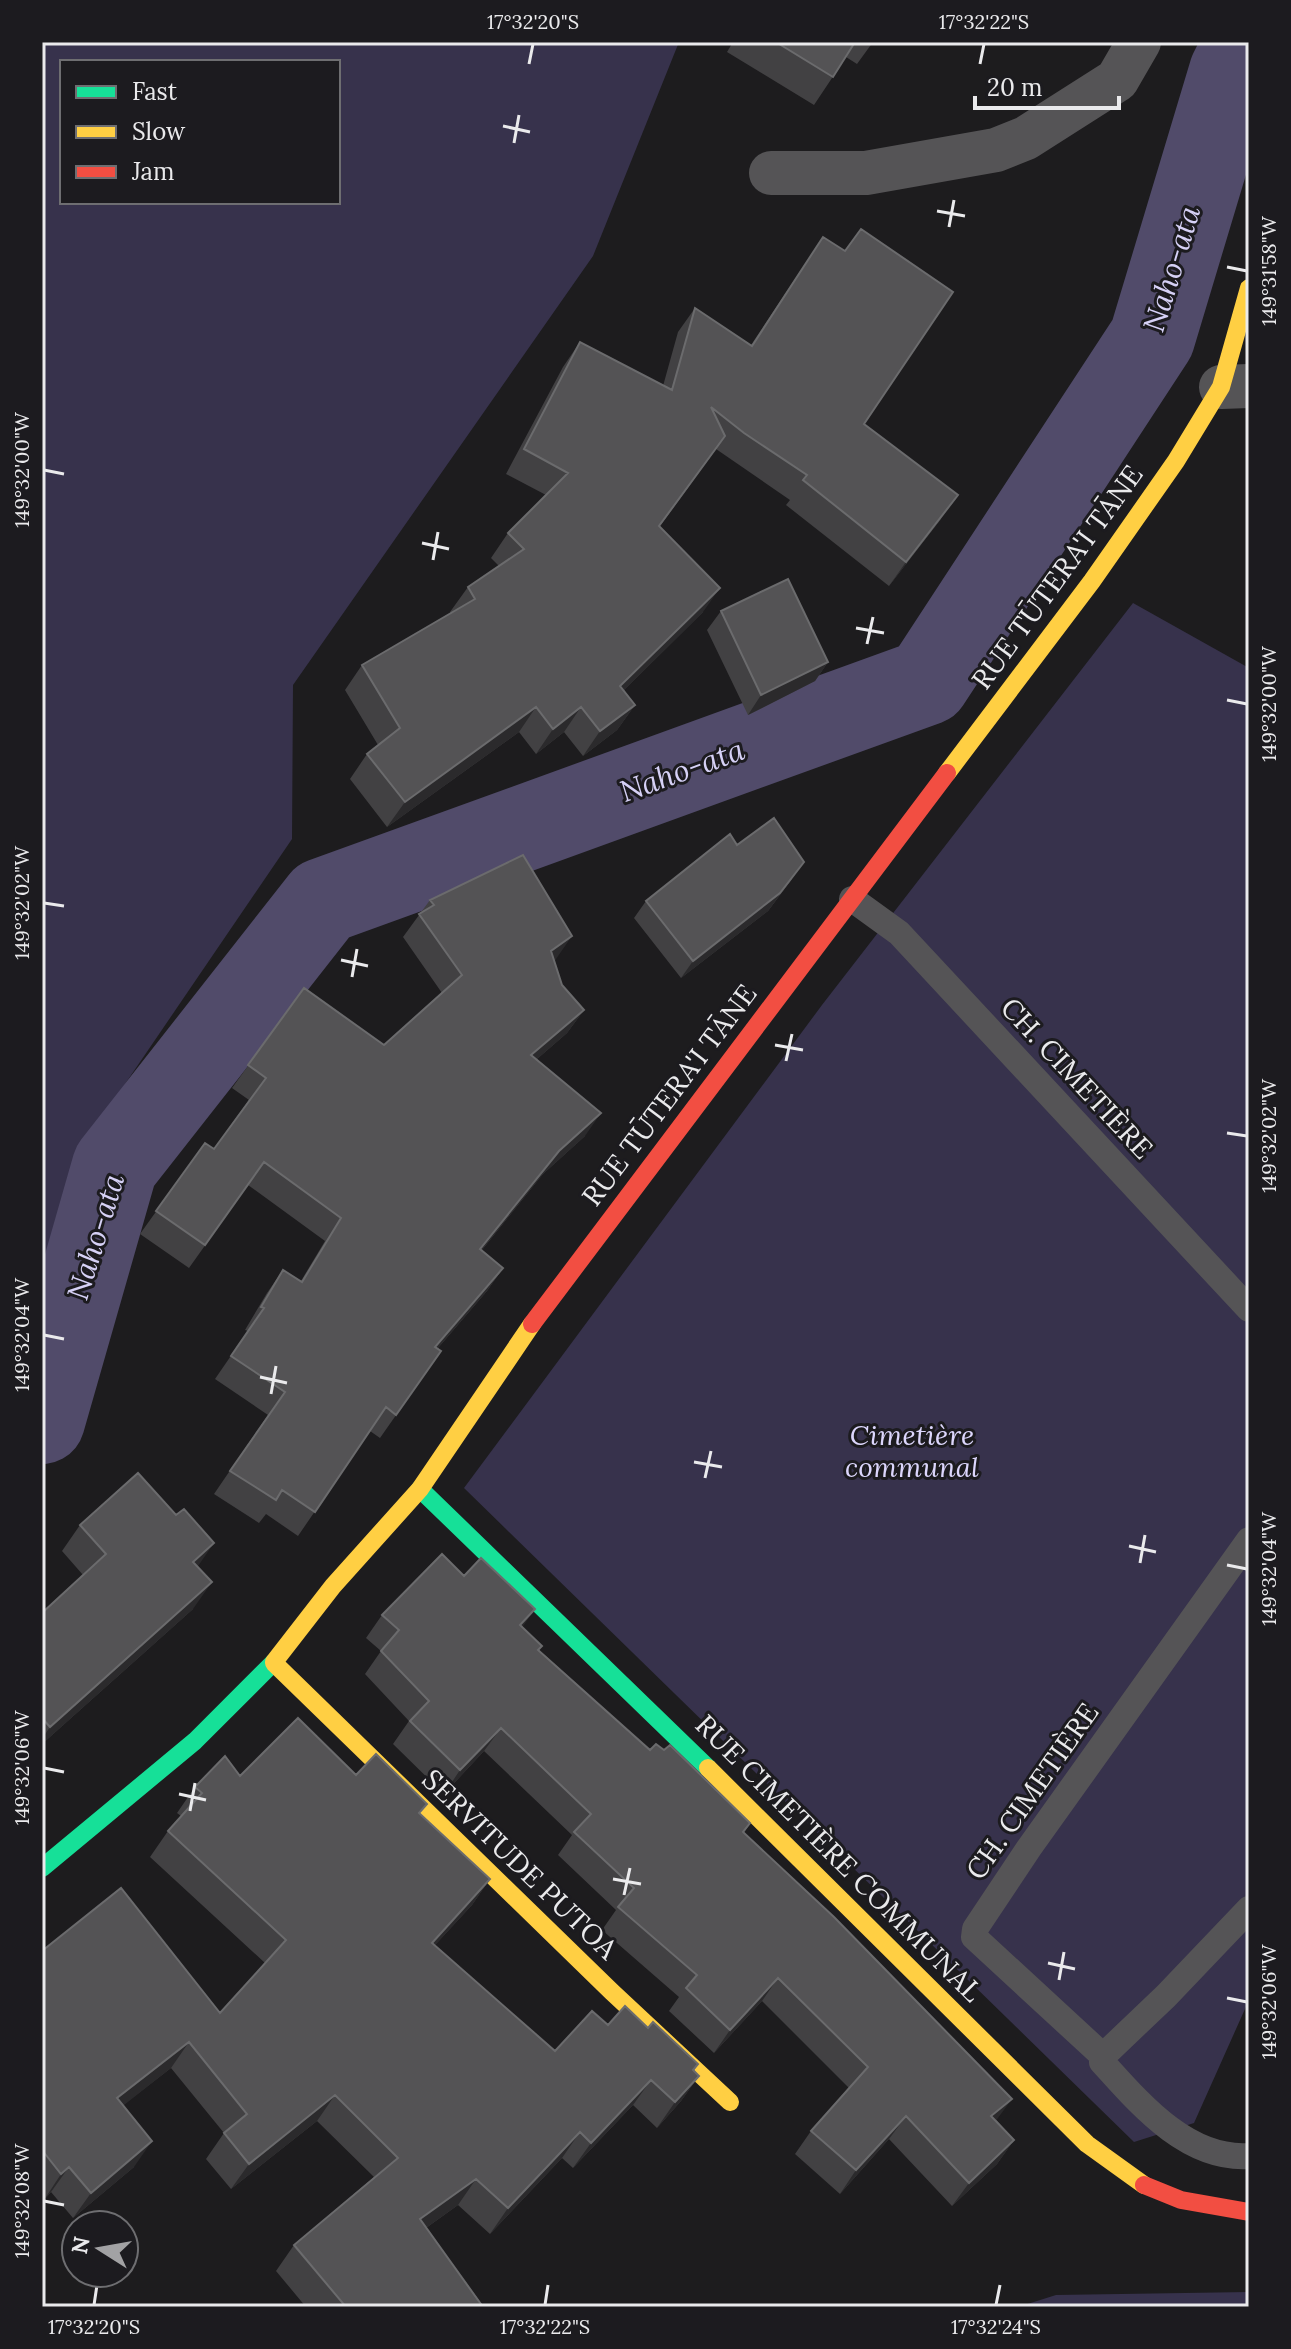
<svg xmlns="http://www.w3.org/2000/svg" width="1291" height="2349" font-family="Lora,serif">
  <rect width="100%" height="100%" fill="#1d1c1e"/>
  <path fill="#37324c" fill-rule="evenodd" d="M 42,42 L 679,42 L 593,256 L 293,685 L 292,839 L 95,1128 L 42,1286 ZM 62,62 L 338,62 L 338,202 L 62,202 Z
    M 1133,603 L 1249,668 L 1249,2000 L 1194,2123 L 1134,2142 L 464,1488 L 822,1005 Z
    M 1249,2292 L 1249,2307 L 1018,2307 L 1056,2295 Z"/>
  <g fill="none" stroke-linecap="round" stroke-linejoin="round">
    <path stroke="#514b6a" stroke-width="86" d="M 42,1421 L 115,1166 L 323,901 L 927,682 L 1152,338 L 1232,72 L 1247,42"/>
    <path stroke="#555456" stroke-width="26" d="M 852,899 L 899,933 L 1249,1309
      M 1249,1909 L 1166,1996 L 1103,2056 L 1102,2062 C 1140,2104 1187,2160 1249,2156
      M 1103,2056 L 974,1937 L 975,1929 L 1029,1848 L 1249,1540"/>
    <path stroke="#555456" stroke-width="44" d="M 771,173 L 866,173 L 996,150 L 1026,138 L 1117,80 L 1139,42
      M 1221,387 L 1249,386"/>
    <path stroke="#16e098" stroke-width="18" d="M 420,1489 L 708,1768
      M 42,1868 L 195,1741 L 274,1662"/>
    <path stroke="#ffcf43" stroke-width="18" d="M 947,773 L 1092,581 L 1176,461 L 1221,387 L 1249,288
      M 274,1662 L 333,1586 L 420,1489 L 532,1324
      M 274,1663 L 612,1992 L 730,2102
      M 708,1768 L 1087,2144 L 1144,2185"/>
    <path stroke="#f24e42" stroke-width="18" d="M 532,1324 L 947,773
      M 1144,2185 L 1181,2200 L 1249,2212"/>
  </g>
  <path fill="#424143" d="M 733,42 L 873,42 L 857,64 L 846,57 L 814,105 L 727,52 Z
    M 823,237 L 864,424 L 941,519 L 889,586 L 786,505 L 790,500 L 716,449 L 660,526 L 703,612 L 624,690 L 635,705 L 617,730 L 583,756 L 564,732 L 536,754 L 519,732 L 387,827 L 350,779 L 367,754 L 378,745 L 345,690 L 362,665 L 451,613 L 450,612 L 468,587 L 499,566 L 491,558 L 508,533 L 546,495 L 506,474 L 563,367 L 580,342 L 663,386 L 678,332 L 695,308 L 751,345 Z
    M 721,611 L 828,662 L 815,681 L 748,715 L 707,630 Z
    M 792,879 L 768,911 L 681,978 L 634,918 L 646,901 Z
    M 430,900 L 556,959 L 554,960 L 562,985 L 584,1010 L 567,1033 L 537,1059 L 585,1136 L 543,1174 L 482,1250 L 503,1268 L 487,1291 L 438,1348 L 441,1351 L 380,1438 L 370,1431 L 298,1536 L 266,1514 L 259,1523 L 214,1494 L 268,1415 L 215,1379 L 248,1331 L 245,1330 L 267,1293 L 283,1270 L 301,1281 L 325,1241 L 248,1185 L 189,1268 L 140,1234 L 205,1143 L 214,1149 L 249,1100 L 232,1088 L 304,988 L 384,1045 L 442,993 L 403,937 Z
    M 80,1525 L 197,1567 L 193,1609 L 42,1744 L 42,1613 L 83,1575 L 62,1551 Z
    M 464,1576 L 522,1628 L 539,1650 L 650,1750 L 750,1823 L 744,1833 L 1014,2140 L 997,2164 L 952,2206 L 889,2139 L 840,2194 L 795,2154 L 811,2131 L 849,2088 L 762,2001 L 714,2053 L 669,2011 L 679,1997 L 602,1930 L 616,1910 L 558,1855 L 572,1835 L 484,1751 L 444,1794 L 393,1744 L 409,1721 L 365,1674 L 381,1651 L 366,1638 L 382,1615 Z
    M 356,1775 L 420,1814 L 490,1879 L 472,1905 L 435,1945 L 555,2051 L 608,2025 L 648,2028 L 698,2064 L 694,2070 L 699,2076 L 681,2101 L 657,2128 L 633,2105 L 573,2168 L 562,2158 L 490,2234 L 458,2205 L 426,2228 L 484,2307 L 306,2307 L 276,2271 L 294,2245 L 374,2177 L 317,2121 L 231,2189 L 206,2159 L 224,2133 L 171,2068 L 123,2105 L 134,2167 L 73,2218 L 51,2192 L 44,2200 L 42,2198 L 42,1951 L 220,2013 L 265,1963 L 150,1857 L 168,1831 L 181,1816 L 177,1813 L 195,1787 L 240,1776 Z"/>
  <path fill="#2b2a2c" d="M 958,495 L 941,519 L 889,586 L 906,562 Z
    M 720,588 L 703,612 L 603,711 L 620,686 Z
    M 828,662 L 815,681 L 748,715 L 761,695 Z
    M 635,705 L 617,730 L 583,756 L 600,731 Z
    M 536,707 L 519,732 L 387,827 L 405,802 Z
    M 581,707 L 564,732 L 536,754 L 553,729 Z
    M 804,862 L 768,911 L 681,978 L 693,961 Z
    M 572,936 L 556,959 L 535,974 L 551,951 Z
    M 584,1010 L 567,1033 L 515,1078 L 531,1055 Z
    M 601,1113 L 585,1136 L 543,1174 L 464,1272 L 480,1249 L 559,1151 Z
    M 503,1268 L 487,1291 L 419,1370 L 435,1347 Z
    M 214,1543 L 196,1569 L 193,1562 Z
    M 212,1582 L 193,1609 L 42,1744 L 42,1739 L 50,1727 Z
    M 535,1609 L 519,1632 L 520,1625 Z
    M 501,1728 L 484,1751 L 444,1794 L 460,1770 Z
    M 490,1879 L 472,1905 L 414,1968 L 432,1943 Z
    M 778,1978 L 762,2001 L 714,2053 L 730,2030 Z
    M 189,2042 L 171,2068 L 100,2124 L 117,2098 Z
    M 699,2076 L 681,2101 L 657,2128 L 675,2102 Z
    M 651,2080 L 633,2105 L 573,2168 L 591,2143 Z
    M 335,2095 L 317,2121 L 231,2189 L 249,2164 Z
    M 1012,2099 L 995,2122 L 991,2116 Z
    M 906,2116 L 889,2139 L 840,2194 L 856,2170 Z
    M 580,2132 L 562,2158 L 490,2234 L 508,2208 Z
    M 1014,2140 L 997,2164 L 952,2206 L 969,2183 Z
    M 152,2141 L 134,2167 L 73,2218 L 91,2193 Z
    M 69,2167 L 51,2192 L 44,2200 L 61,2174 Z
    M 476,2179 L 458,2205 L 402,2245 L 420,2219 Z"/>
  <path fill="#545355" stroke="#6b6b6d" stroke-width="2" d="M 776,42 L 855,42 L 833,77 Z
    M 861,229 L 953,292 L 864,424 L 958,495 L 906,562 L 803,480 L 807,475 L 744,433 L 711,407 L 725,436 L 659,526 L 720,588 L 620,686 L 635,705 L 600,731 L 581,707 L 553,729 L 536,707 L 405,802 L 367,754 L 400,728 L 362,665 L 475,599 L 468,587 L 524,549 L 508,533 L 568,473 L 524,449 L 580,342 L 672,390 L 695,308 L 752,346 L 823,237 L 845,251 Z
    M 788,579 L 828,662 L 761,695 L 721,611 Z
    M 774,818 L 804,862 L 780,893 L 693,961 L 646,901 L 730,834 L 737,845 Z
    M 523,855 L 572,936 L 551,951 L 562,985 L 584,1010 L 531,1055 L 601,1113 L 559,1151 L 480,1249 L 503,1268 L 435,1347 L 441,1351 L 396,1415 L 386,1407 L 315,1512 L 282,1490 L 276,1500 L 230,1471 L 285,1392 L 231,1356 L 264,1308 L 261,1307 L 283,1270 L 302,1282 L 341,1218 L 264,1162 L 205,1245 L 156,1211 L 205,1143 L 214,1149 L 266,1078 L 248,1065 L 304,988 L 384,1045 L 462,975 L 419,914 L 434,905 L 430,900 Z
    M 138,1473 L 176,1515 L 184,1509 L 214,1543 L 193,1562 L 212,1582 L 50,1727 L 42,1718 L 42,1613 L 106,1554 L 80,1525 Z
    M 442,1554 L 464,1576 L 481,1558 L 535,1609 L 520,1625 L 542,1646 L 538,1650 L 650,1750 L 656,1744 L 664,1750 L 670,1745 L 750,1823 L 743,1832 L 834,1917 L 1012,2099 L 991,2116 L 1014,2140 L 969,2183 L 906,2116 L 856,2170 L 811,2131 L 868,2067 L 778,1978 L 730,2030 L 686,1988 L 697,1975 L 618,1907 L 634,1888 L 574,1832 L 591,1814 L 501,1728 L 460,1770 L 410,1721 L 429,1701 L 381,1651 L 399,1630 L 382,1615 Z
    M 298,1718 L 356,1775 L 376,1754 L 427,1804 L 419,1813 L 490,1879 L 432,1943 L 555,2051 L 592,2011 L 608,2025 L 625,2006 L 648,2028 L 653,2022 L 698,2064 L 693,2070 L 699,2076 L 675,2102 L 651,2080 L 591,2143 L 580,2132 L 508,2208 L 476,2179 L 420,2219 L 483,2307 L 346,2307 L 294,2245 L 398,2158 L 335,2095 L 249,2164 L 224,2133 L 247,2114 L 189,2042 L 117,2098 L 152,2141 L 91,2193 L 69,2167 L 61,2174 L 42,2150 L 42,1951 L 121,1888 L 220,2013 L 286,1940 L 168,1831 L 202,1793 L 195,1787 L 225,1756 L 240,1776 Z"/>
  <path fill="none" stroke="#eaeaec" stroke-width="3" d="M 529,64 L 533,44M 980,64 L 984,44M 503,126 L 530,132M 514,143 L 519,115M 937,211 L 965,216M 949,227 L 954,200M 1227,267 L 1247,271M 44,470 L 64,474M 422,543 L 449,549M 433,560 L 438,532M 856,628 L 884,633M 867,644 L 873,617M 1227,700 L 1247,704M 44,903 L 64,906M 341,960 L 368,966M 352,977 L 357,949M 775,1045 L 803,1050M 786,1061 L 792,1034M 1227,1133 L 1247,1136M 44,1335 L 64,1339M 260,1377 L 287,1383M 271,1394 L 276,1366M 694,1462 L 722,1467M 705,1478 L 711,1451M 1129,1546 L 1156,1552M 1140,1563 L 1145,1535M 1227,1565 L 1247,1569M 44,1768 L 64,1772M 179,1794 L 206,1800M 190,1811 L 195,1783M 613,1879 L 641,1884M 624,1895 L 630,1868M 1048,1963 L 1075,1969M 1059,1980 L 1064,1952M 1227,1998 L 1247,2002M 44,2201 L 64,2205M 94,2305 L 97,2285M 545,2305 L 548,2285M 996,2305 L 1000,2285"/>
  <g text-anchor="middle" stroke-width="6" stroke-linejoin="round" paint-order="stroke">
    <g font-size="28" fill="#eaeaec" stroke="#1c1b1f">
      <text transform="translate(1057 577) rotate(-54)" y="10">RUE TŪTERA'I TĀNE</text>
      <text transform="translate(1077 1078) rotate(47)" y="10">CH. CIMETIÈRE</text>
      <text transform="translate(669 1095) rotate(-53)" y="10">RUE TŪTERA'I TĀNE</text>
      <text transform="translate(1032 1791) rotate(-55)" y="10">CH. CIMETIÈRE</text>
      <text transform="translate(839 1858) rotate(45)" y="10">RUE CIMETIÈRE COMMUNAL</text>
      <text transform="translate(520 1864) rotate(44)" y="10">SERVITUDE PUTOA</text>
    </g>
    <g font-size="28" font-style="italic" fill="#dcd6fc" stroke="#1c1b1f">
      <text x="912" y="1445">Cimetière<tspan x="912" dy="32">communal</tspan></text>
    </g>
    <g font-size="30" font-style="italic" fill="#d6d1f6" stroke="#1c1b1f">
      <text transform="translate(1172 269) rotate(-73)" y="10">Naho-ata</text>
      <text transform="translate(682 771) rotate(-20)" y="10">Naho-ata</text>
      <text transform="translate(96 1237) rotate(-73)" y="10">Naho-ata</text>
    </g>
  </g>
  <rect width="1291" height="2349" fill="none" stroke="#1c1b1f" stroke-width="88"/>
  <rect x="60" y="60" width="280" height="144" fill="#1c1b1f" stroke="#6e6e71" stroke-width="2"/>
  <rect x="76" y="86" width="40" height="12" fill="#16e098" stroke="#6e6e71" stroke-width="2"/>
  <text x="132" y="100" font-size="24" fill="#eaeaec">Fast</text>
  <rect x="76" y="126" width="40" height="12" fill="#ffcf43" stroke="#6e6e71" stroke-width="2"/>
  <text x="132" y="140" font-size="24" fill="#eaeaec">Slow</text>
  <rect x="76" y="166" width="40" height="12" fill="#f24e42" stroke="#6e6e71" stroke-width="2"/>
  <text x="132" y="180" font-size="24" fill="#eaeaec">Jam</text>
  <g transform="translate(100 2249) rotate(281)"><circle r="38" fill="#1c1b1f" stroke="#6e6e71" stroke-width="2"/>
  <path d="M0-6L14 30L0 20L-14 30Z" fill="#a2a2a4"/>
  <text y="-12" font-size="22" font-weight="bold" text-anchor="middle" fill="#eaeaec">N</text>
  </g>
  <path d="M975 96v12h144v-12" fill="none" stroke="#eaeaec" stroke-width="4"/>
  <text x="987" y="96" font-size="24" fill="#eaeaec" stroke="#1c1b1f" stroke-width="6" paint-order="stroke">20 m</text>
  <rect x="44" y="44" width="1203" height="2261" fill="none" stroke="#eaeaec" stroke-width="3"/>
  <g font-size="20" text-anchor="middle" fill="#eaeaec">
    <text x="533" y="29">17°32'20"S</text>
    <text x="984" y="29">17°32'22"S</text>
    <text transform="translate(1269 271) rotate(-90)" y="7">149°31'58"W</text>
    <text transform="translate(22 470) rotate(-90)" y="7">149°32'00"W</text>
    <text transform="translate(1269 704) rotate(-90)" y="7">149°32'00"W</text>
    <text transform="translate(22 903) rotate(-90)" y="7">149°32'02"W</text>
    <text transform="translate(1269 1136) rotate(-90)" y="7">149°32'02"W</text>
    <text transform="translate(22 1335) rotate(-90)" y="7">149°32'04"W</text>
    <text transform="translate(1269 1569) rotate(-90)" y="7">149°32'04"W</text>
    <text transform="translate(22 1768) rotate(-90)" y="7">149°32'06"W</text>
    <text transform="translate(1269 2002) rotate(-90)" y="7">149°32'06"W</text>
    <text transform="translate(22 2201) rotate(-90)" y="7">149°32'08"W</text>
    <text x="94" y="2334">17°32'20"S</text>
    <text x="545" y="2334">17°32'22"S</text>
    <text x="996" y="2334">17°32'24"S</text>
  </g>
</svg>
